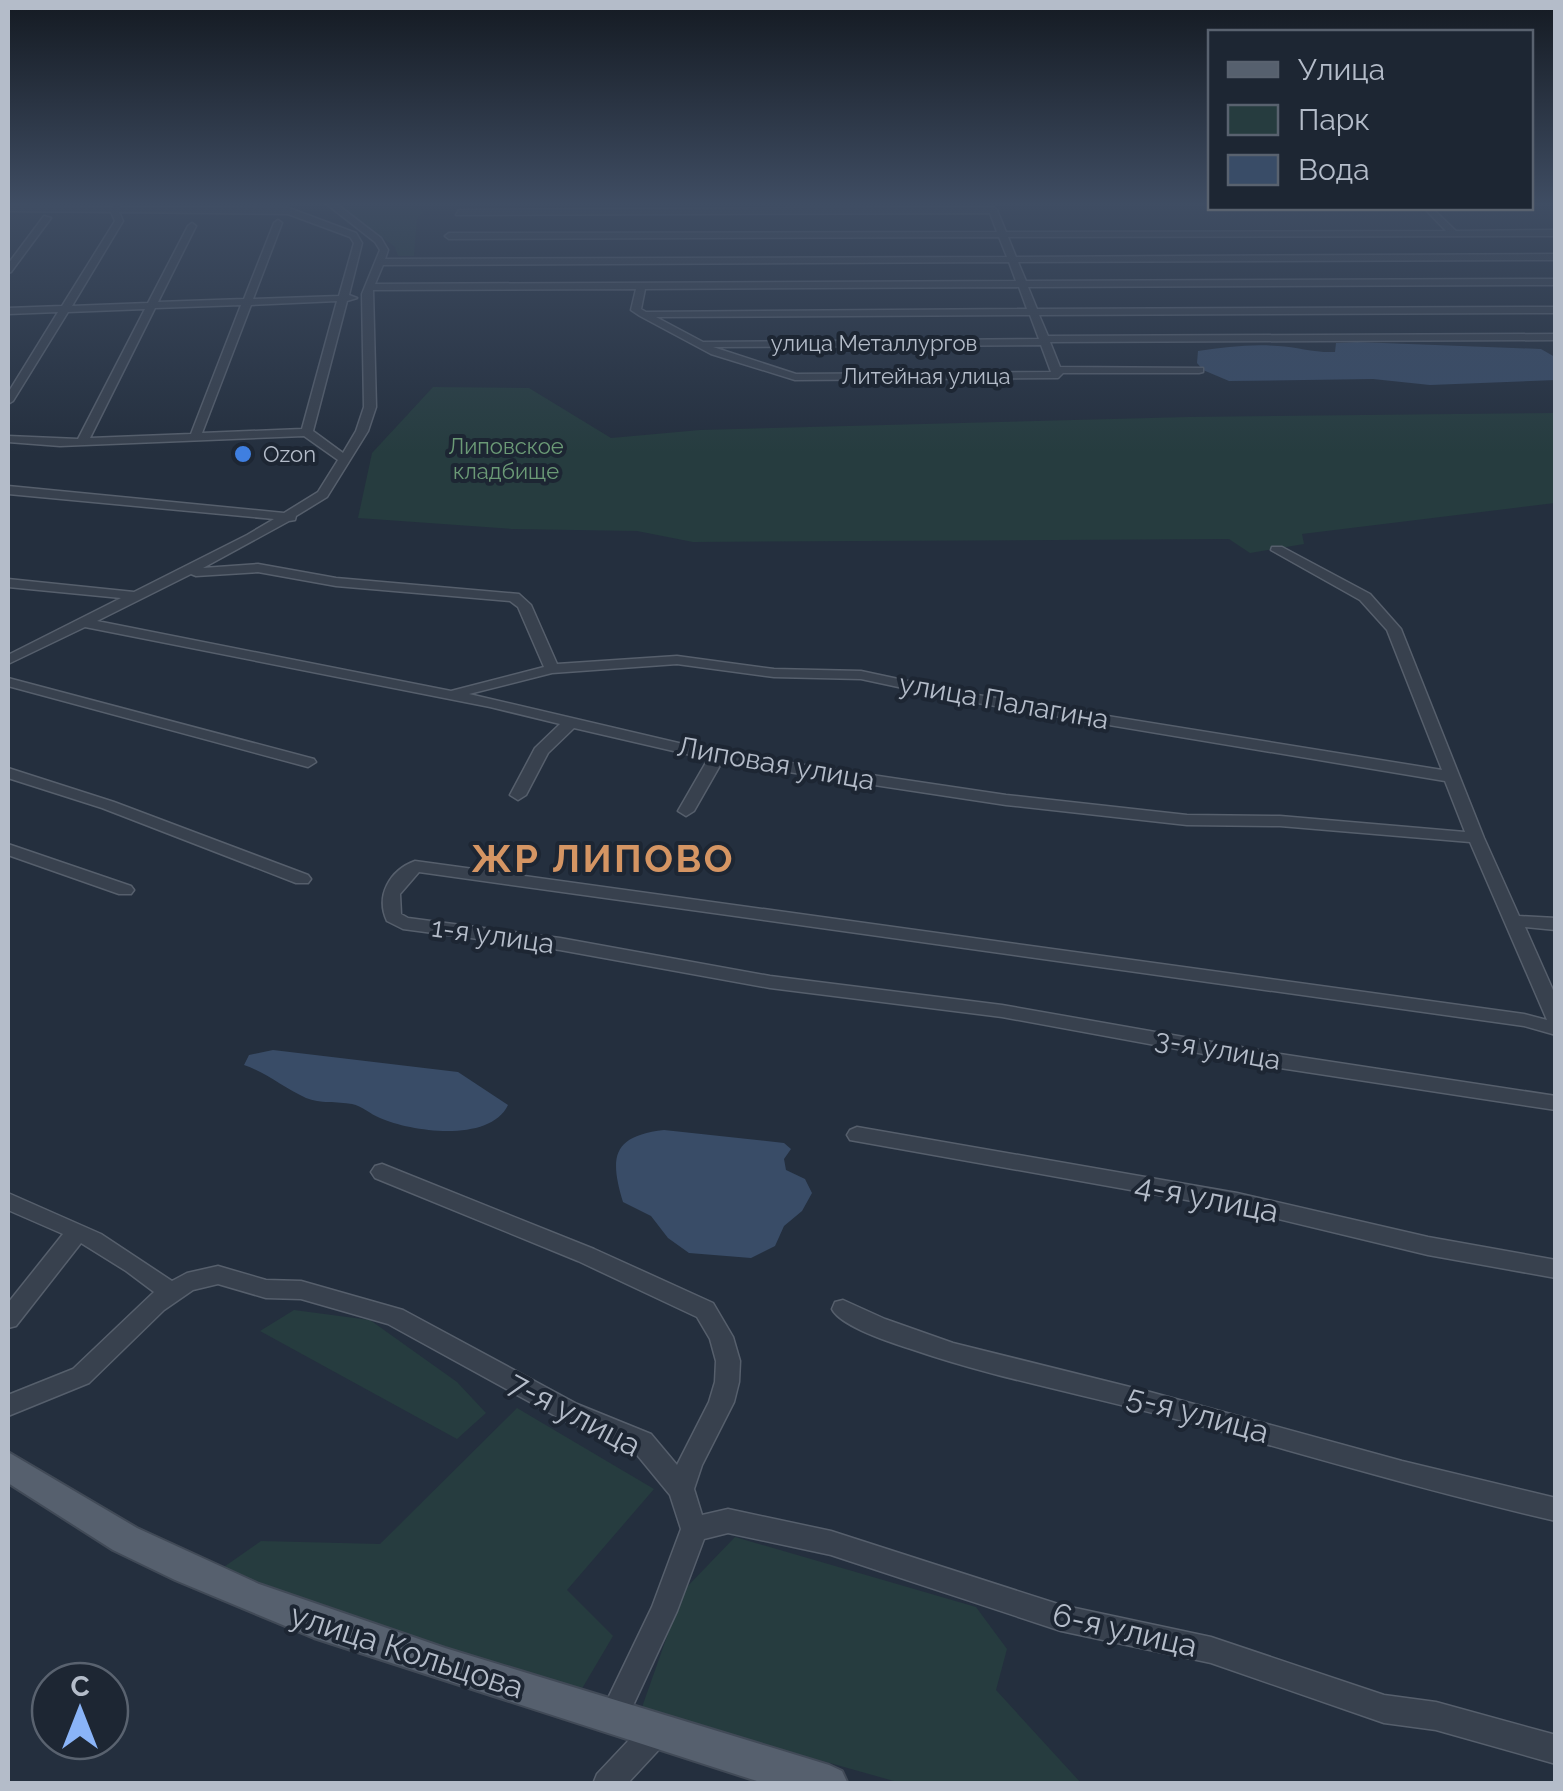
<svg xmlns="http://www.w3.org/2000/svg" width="1563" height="1791" font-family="Raleway,sans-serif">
  <rect width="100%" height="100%" fill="#242f3e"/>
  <path fill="#263c3f" d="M 335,202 L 405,202 L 423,212 L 417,218 L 414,256 L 398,256 L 395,247 Z
    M 433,387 L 529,388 L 611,438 L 700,430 L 1188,417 L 1555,413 L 1555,503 L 1302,534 L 1304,544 L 1250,553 L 1229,539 L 693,542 L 637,531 L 512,529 L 358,518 L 372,453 Z
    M 294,1310 L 370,1320 L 457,1382 L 486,1413 L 457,1439 L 260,1331 Z
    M 517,1408 L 654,1489 L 567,1590 L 613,1636 L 580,1692 L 365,1629 L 221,1569 L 261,1541 L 380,1544 Z
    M 735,1537 L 976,1607 L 1007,1649 L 996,1690 L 1081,1783 L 901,1783 L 641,1710 L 683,1591 Z"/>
  <path fill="#394c67" d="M 1357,342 L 1541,349 L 1555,357 L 1556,380 L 1430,385 L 1373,379 L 1229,381 L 1203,370 L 1197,363 L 1198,351 C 1225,347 1251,344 1278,346 C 1297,347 1315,353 1335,352 L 1336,343 Z
    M 273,1050 L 458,1072 L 508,1105 C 490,1143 412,1132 380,1118 C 370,1114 362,1106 352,1104 C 337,1101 320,1104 306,1098 C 284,1088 267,1073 244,1065 L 249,1055 Z
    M 664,1130 L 784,1143 L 791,1149 L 784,1159 L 786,1170 L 805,1179 L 812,1193 L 802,1211 L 784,1226 L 775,1246 L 751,1258 L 689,1253 L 668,1238 L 651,1216 L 623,1202 C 609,1156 613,1136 664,1130 Z"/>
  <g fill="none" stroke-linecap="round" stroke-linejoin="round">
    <defs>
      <path id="minor" d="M 115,202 L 123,202 L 120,207 L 289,208 L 356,233 L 362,243 L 349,295 L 357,298 L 347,301 L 313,431 L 343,453 L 356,431 L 364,407 L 362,294 L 380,250 L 375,242 L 324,202 L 334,202 L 381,238 L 388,250 L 385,259 L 1007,257 L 999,237 L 449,239 L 445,236 L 449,233 L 997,232 L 990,213 L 456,215 L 459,210 L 993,207 L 997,210 L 1006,232 L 1446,231 L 1424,208 L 1432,208 L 1456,231 L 1556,230 L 1556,236 L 1008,237 L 1016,257 L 1556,254 L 1556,260 L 1018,262 L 1026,281 L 1556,279 L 1556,285 L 1028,287 L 1037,309 L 1556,307 L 1556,313 L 1039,315 L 1048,336 L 1556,334 L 1556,340 L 1050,342 L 1060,367 L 1203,368 L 1203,372 L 1199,373 L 1063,373 L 1058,378 L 795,380 L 711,354 L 640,316 L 631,310 L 636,289 L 373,290 L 376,407 L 368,431 L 327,497 L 296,516 L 295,520 L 289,521 L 203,568 L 258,564 L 336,578 L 519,594 L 531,605 L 557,664 L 677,656 L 774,669 L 861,671 L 959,692 L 1442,770 L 1387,630 L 1360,600 L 1271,550 L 1272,547 L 1282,547 L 1370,594 L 1401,629 L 1484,838 L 1519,916 L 1556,918 L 1556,930 L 1525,927 L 1556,997 L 1556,1035 L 1524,1026 L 419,872 L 400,894 L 401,914 L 408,918 L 560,938 L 770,976 L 1002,1005 L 1280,1054 L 1556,1096 L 1556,1110 L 1280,1068 L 1002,1017 L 770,988 L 560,950 L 403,929 L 387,921 C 375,896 390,870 415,861 L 1524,1014 L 1547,1020 L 1470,842 L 1280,826 L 1187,825 L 1006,805 L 722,762 L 694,811 L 686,816 L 678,811 L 708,759 L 574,728 L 548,753 L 526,795 L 518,800 L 510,795 L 535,748 L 560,724 L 490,707 L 85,627 L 8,664 L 8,655 L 121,598 L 8,587 L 8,579 L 134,592 L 247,535 L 274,519 L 8,494 L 8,486 L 284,513 L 318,492 L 338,460 L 304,436 L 60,446 L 8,442 L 8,436 L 78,439 L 145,309 L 68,312 L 13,401 L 8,404 L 8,393 L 58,312 L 8,314 L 8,308 L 62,306 L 115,221 L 111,212 L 8,211 L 8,206 L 112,207 ZM 119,212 L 288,214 L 350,237 L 354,243 L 339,296 L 253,299 L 282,223 L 278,220 L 274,223 L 244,299 L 158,302 L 196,226 L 192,223 L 188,226 L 148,303 L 72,306 L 123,221 ZM 1009,262 L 1016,281 L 375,284 L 383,265 ZM 1019,287 L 1027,309 L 646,312 L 641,309 L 645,289 ZM 337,301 L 302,429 L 202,433 L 251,305 ZM 241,305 L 191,434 L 90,438 L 155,308 ZM 1030,315 L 1039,339 L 703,342 L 656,317 ZM 1041,345 L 1051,372 L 796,374 L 713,347 ZM 258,572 L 336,586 L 510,601 L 518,607 L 544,667 L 451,691 L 97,621 L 191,574 L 196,576 ZM 677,664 L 774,677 L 861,679 L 959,700 L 1445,781 L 1465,832 L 1280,816 L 1187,815 L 1006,795 L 717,752 L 469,694 L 552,673 Z
        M 44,216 L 51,218 L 11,272 L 8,273 L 8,264 Z
        M 8,678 L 314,759 L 316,762 L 308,767 L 8,686 Z
        M 8,768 L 114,802 L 308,875 L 311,879 L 308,883 L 296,883 L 102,808 L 8,778 Z
        M 8,844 L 131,886 L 134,890 L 131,894 L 119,894 L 8,855 Z
        M 857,1127 L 1237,1193 L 1428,1237 L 1556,1260 L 1556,1278 L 1428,1255 L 1237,1209 L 850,1140 L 847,1135 L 850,1130 Z
        M 382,1164 L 594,1249 L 713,1303 L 733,1337 L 740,1361 L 739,1382 L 734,1402 L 702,1465 L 694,1489 L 702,1515 L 728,1509 L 831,1531 L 1061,1605 L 1211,1637 L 1384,1695 L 1436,1702 L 1556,1735 L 1556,1764 L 1436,1730 L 1384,1723 L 1211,1663 L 1061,1631 L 831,1555 L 728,1533 L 704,1539 L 677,1611 L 623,1727 L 613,1731 L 603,1727 L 599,1717 L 652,1607 L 681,1529 L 670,1495 L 633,1450 L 559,1418 L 388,1324 L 301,1299 L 266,1298 L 218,1284 L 193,1290 L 164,1310 L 89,1383 L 8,1416 L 8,1395 L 73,1369 L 154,1292 L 126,1271 L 81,1243 L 16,1326 L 8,1328 L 8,1303 L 63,1234 L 8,1210 L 8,1193 L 101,1234 L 172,1281 L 187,1273 L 218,1266 L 266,1280 L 301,1281 L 403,1310 L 577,1404 L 651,1434 L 677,1465 L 709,1402 L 715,1382 L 716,1361 L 710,1339 L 697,1317 L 578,1261 L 375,1178 L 371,1172 L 375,1166 Z
        M 843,1300 L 885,1319 L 953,1343 L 1150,1392 L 1402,1461 L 1556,1498 L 1556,1521 C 1425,1491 1297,1452 1168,1417 C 1082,1394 995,1378 911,1349 C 892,1343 840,1326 832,1309 L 835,1302 Z
        M 656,1718 L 666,1722 L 670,1732 L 666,1742 L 627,1784 L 593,1784 L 597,1774 L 646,1722 Z"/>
      <path id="major" d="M 8,1452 L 137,1528 L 259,1584 L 445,1648 L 829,1765 L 842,1771 L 848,1784 L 766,1784 L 314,1638 L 175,1580 L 113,1550 L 8,1483 Z"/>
    </defs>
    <use href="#minor" stroke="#565f6c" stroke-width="3"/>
    <use href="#major" stroke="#414a57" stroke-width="4"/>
    <use href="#minor" fill="#38414e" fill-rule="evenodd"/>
    <use href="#major" fill="#56606e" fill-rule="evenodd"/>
  </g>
  <linearGradient id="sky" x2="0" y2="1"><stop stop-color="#141a22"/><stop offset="0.45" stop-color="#3f4d63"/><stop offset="1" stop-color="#3f4d63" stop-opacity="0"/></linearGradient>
  <rect width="1563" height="453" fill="url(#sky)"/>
  <circle fill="#3f7fe0" stroke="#1d2633" stroke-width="4" cx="243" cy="454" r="10"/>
  <g text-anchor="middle" stroke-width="8" stroke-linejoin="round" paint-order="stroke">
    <g font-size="22" fill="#b4bcc9" stroke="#1d2633">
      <text x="874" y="351">улица Металлургов</text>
      <text x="926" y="384">Литейная улица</text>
    </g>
    <g font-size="22" fill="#6b9a76" stroke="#1d2633">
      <text x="506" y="454">Липовское<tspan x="506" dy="25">кладбище</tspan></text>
    </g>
    <g font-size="22" fill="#b4bcc9" stroke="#1d2633" text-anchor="start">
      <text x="263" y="462">Ozon</text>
    </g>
    <g font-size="28" fill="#b4bcc9" stroke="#1d2633">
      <text transform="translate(1004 701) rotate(10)" y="10">улица Палагина</text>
      <text transform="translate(776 763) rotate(10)" y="10">Липовая улица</text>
      <text transform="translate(493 935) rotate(8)" y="10">1-я улица</text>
      <text transform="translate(1218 1049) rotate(10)" y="10">3-я улица</text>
    </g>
    <g font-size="32" fill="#b4bcc9" stroke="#1d2633">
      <text transform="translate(1207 1198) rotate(11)" y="11">4-я улица</text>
      <text transform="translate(575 1414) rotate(28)" y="11">7-я улица</text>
      <text transform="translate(1198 1414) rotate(15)" y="11">5-я улица</text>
      <text transform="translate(1125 1630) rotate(13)" y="11">6-я улица</text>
      <text transform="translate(407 1651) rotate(18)" y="11">улица Кольцова</text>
    </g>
    <g font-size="38" font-weight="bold" letter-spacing="2.5" fill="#d59563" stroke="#1d2633">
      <text x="603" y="872">ЖР ЛИПОВО</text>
    </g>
  </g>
  <rect width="1563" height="1791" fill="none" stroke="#b4bcc9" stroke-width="20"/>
  <rect x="1208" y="30" width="325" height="180" fill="#1d2633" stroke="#59626f" stroke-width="2.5"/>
  <rect x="1228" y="62" width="50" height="15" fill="#56606e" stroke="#59626f" stroke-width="2.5"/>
  <text x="1298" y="80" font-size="30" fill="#b4bcc9">Улица</text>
  <rect x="1228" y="105" width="50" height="30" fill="#263c3f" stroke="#59626f" stroke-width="2.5"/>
  <text x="1298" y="130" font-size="30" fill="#b4bcc9">Парк</text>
  <rect x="1228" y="155" width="50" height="30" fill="#394c67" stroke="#59626f" stroke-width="2.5"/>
  <text x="1298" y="180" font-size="30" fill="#b4bcc9">Вода</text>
  <g transform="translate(80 1711)"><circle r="48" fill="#1d2633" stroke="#59626f" stroke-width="2.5"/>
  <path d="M0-8L18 38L0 25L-18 38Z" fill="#8ab4f8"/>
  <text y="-15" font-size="28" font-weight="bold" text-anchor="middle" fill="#b4bcc9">С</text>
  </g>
</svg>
